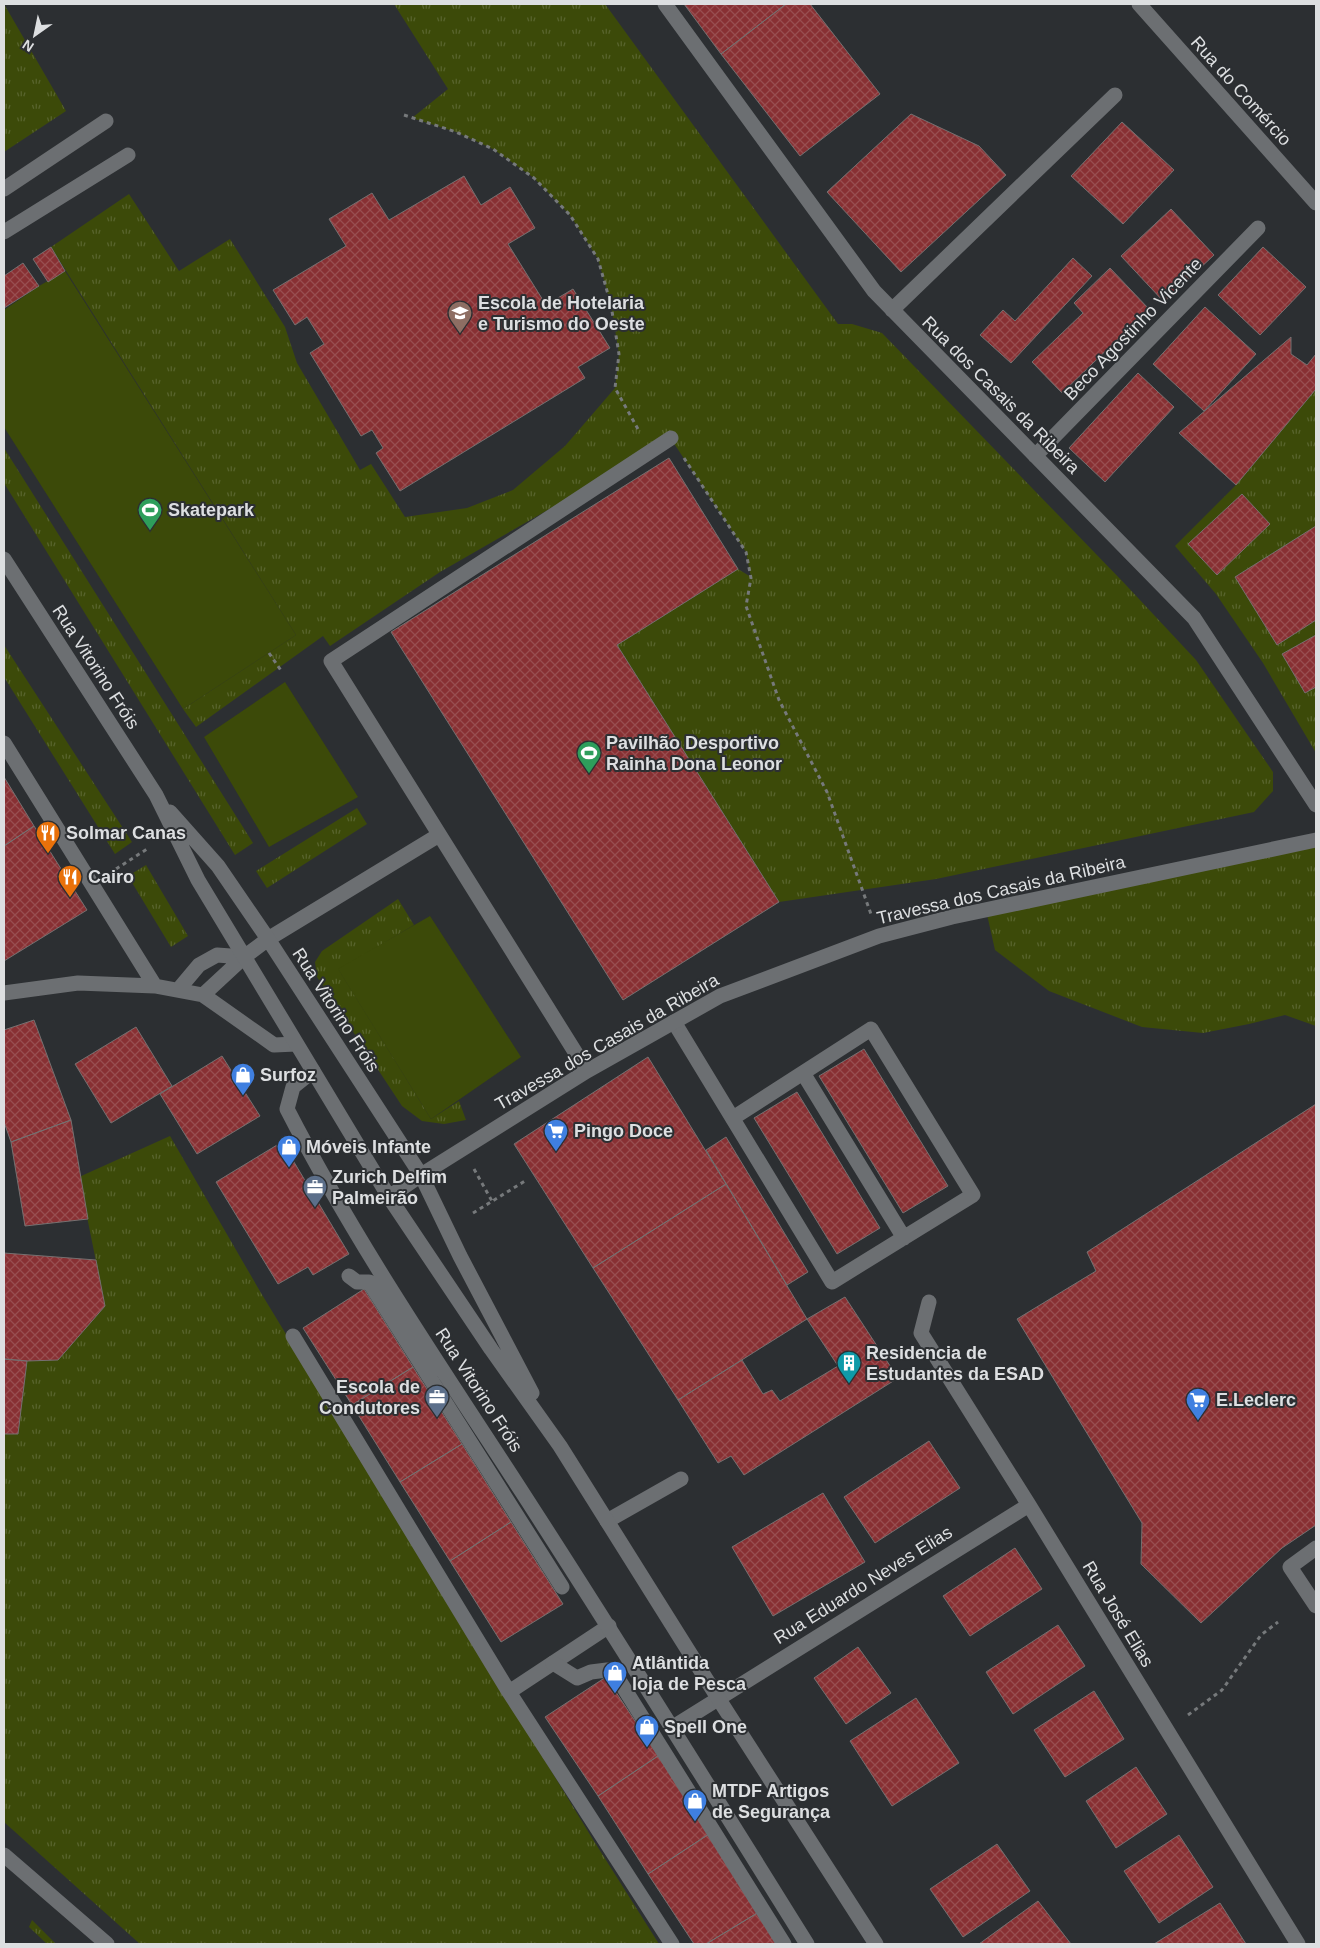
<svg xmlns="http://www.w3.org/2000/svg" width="1320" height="1948" font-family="Helvetica,sans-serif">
  <defs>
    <pattern id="grass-tufts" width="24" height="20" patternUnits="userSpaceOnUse" patternTransform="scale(1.25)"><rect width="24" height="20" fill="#3c4a09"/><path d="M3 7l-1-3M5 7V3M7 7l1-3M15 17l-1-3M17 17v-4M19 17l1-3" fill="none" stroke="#58642d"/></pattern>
    <pattern id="building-cross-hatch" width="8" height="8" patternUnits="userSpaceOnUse" patternTransform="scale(1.25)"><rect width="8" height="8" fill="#883033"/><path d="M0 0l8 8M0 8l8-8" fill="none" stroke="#984e50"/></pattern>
  </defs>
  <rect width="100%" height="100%" fill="#2c2f32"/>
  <path fill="url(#grass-tufts)" d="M 4,4 L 66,111 L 4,152 Z
    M 394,4 L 605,4 L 838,324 L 852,324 L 882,333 L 1125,584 L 1196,660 L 1273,772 L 1273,791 L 1254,812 L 936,879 L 779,902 L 617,645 L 738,569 L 751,577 L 746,552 L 671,439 L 440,572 L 330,646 L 323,636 L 196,727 L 183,709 L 296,635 L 51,247 L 129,194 L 179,271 L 230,239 L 285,327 L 297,363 L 360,470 L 371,464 L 405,517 L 467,508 L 513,490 L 565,446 L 615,388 L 619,354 L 611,305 L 598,259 L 570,215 L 534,178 L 493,149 L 456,132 L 412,118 L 448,89 Z
    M 1316,389 L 1316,753 L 1263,663 L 1216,594 L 1175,546 L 1236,485 Z
    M 4,448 L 253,843 L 235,855 L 4,483 Z
    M 4,645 L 132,842 L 115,854 L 4,677 Z
    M 357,808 L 367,824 L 267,888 L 256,871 Z
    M 1316,840 L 1316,1026 L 1285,1015 L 1249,1024 L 1203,1033 L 1142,1027 L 1049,991 L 995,950 L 986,910 Z
    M 146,865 L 188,936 L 171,947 L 128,876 Z
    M 398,899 L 414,925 L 339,970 L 431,1119 L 459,1101 L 466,1120 L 444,1124 L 422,1121 L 402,1106 L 317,977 L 315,962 L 322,951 Z
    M 170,1136 L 261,1293 L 592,1838 L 659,1944 L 140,1944 L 4,1822 L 4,1434 L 18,1434 L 27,1361 L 58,1360 L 105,1306 L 79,1177 Z
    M 32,1920 L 56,1944 L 47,1944 L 29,1927 Z"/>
  <path fill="#3c4a09" d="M 65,271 L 296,635 L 183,709 L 4,427 L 4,310 L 39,286 Z
    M 285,682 L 358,797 L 269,847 L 204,737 Z
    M 430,916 L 521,1057 L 431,1119 L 338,969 Z"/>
  <path fill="url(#building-cross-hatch)" stroke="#757070" d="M 684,4 L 786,4 L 721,54 Z
    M 786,4 L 810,4 L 880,94 L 800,156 L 721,54 Z
    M 911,114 L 979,146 L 1006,175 L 901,272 L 827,192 Z
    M 1122,122 L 1174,170 L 1123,224 L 1071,176 Z
    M 464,176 L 481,205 L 510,187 L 535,228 L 508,244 L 546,305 L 573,289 L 610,348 L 578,367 L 585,378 L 400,491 L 376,453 L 383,448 L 372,430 L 361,436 L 310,353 L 324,344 L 307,317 L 295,325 L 273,290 L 346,246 L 329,219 L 372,193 L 389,220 Z
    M 1171,209 L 1214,255 L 1164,302 L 1121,256 Z
    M 51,247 L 65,271 L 48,282 L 33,259 Z
    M 1263,247 L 1306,287 L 1260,335 L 1218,295 Z
    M 1073,258 L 1092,276 L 1011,363 L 980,335 L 1003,310 L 1015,321 Z
    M 23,263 L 39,286 L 4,308 L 4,276 Z
    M 1110,268 L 1149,309 L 1062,393 L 1032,362 L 1083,313 L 1074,303 Z
    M 1205,307 L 1256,354 L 1204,411 L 1153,364 Z
    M 1291,337 L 1291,354 L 1307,365 L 1316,354 L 1316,389 L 1236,485 L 1179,433 Z
    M 1138,373 L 1174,407 L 1105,482 L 1069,448 Z
    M 669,458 L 738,569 L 617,645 L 779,902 L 623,1000 L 391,632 Z
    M 1242,494 L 1270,524 L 1217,575 L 1188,544 Z
    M 1316,526 L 1316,620 L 1277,645 L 1235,577 Z
    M 1316,635 L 1316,687 L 1305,693 L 1282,654 Z
    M 4,777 L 34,826 L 4,846 Z
    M 34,826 L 87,910 L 4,961 L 4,846 Z
    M 34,1020 L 71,1120 L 11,1142 L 4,1122 L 4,1030 Z
    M 136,1027 L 172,1086 L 111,1123 L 75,1064 Z
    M 864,1049 L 948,1186 L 903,1213 L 819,1076 Z
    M 222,1056 L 260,1116 L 197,1154 L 160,1094 Z
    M 648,1057 L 726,1184 L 593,1268 L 514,1144 Z
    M 797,1092 L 880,1228 L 837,1254 L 754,1118 Z
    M 1316,1104 L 1316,1525 L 1282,1548 L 1201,1623 L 1141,1564 L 1142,1523 L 1017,1319 L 1096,1271 L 1087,1252 Z
    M 71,1120 L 88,1219 L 25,1226 L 11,1142 Z
    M 726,1137 L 808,1272 L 787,1285 L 706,1150 Z
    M 282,1142 L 349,1254 L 313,1275 L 308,1267 L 278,1284 L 216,1182 Z
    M 726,1184 L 807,1319 L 678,1400 L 593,1268 Z
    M 4,1253 L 96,1260 L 105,1306 L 58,1360 L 27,1361 L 4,1359 Z
    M 364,1289 L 413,1367 L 352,1405 L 303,1328 Z
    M 845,1297 L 898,1378 L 744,1475 L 731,1456 L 718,1463 L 678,1400 L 742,1360 L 763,1394 L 772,1390 L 780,1401 L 838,1366 L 807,1319 Z
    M 4,1359 L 27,1361 L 18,1434 L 4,1434 Z
    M 413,1367 L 462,1444 L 400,1482 L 352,1405 Z
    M 929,1441 L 960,1488 L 875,1543 L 844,1497 Z
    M 462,1444 L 511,1522 L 450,1561 L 400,1482 Z
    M 823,1493 L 865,1562 L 773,1616 L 732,1547 Z
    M 511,1522 L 563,1604 L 501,1642 L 450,1561 Z
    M 1015,1548 L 1042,1589 L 970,1636 L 943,1596 Z
    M 1058,1625 L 1085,1666 L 1013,1714 L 986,1672 Z
    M 858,1647 L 891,1693 L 846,1724 L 814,1678 Z
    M 606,1677 L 658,1756 L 598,1796 L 545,1717 Z
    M 1094,1691 L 1124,1739 L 1065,1777 L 1034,1730 Z
    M 916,1698 L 959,1763 L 892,1806 L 850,1741 Z
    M 658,1756 L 709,1834 L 648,1874 L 598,1796 Z
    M 1136,1767 L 1167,1814 L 1116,1848 L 1086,1801 Z
    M 709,1834 L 759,1912 L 706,1944 L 694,1944 L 648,1874 Z
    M 1179,1835 L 1213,1887 L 1159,1923 L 1124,1871 Z
    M 997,1844 L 1030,1891 L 963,1937 L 930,1889 Z
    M 1038,1901 L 1071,1944 L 979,1944 Z
    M 1220,1903 L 1246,1944 L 1154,1944 Z
    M 759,1912 L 779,1944 L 706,1944 Z"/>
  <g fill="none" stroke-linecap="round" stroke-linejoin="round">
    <path stroke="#76797b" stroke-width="3" stroke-dasharray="4 4" stroke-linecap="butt" d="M 404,115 L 456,132 L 493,149 L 534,178 L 570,215 L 598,259 L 611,305 L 619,354 L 615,388 L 638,429
      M 684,458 L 746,552 L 751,578 L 746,606 L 779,700 L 827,792 L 871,914
      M 269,653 L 282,672
      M 116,869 L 147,849
      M 474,1169 L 492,1201
      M 473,1213 L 525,1181
      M 1188,1715 L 1222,1690 L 1261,1635 L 1278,1622"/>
    <path stroke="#6c6f72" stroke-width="15" d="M 4,189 L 106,121
      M 4,232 L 128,155
      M 674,1022 L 832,1282 L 973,1195 L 871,1029 L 733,1118
      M 803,1073 L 904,1238
      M 293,1336 L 509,1692
      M 607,1521 L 681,1479
      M 1316,1548 L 1290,1567 L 1316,1606
      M 609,1626 L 509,1692 L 672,1944"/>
    <path stroke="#6c6f72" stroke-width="15" d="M 665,4 L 874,291 L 1194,618 L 1316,805
      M 1139,4 L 1316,203
      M 892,310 L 1115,95
      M 1035,456 L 1258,228
      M 4,743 L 155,986
      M 268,939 L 439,835
      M 178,990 L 199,965 L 217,955 L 244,957
      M 4,993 L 78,983 L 155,986 L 203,995 L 274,1045 L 296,1044
      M 203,995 L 244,957
      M 313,1071 L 293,1087 L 287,1109 C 356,1243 441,1367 522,1492 C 619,1642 713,1793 807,1944
      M 587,1071 L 331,661 L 671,438
      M 421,1175 L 587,1071 L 720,996 L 879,936 L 952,917 L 1316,840
      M 349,1276 L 357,1282 L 369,1282 L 562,1587
      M 929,1302 L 921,1333 L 1029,1505 L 1298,1944
      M 553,1663 L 577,1678 L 591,1672 L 607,1670 L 617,1677 L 784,1944
      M 673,1727 L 1029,1505
      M 4,1855 L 107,1944"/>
    <path stroke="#6c6f72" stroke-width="15" d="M 4,559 L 156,795 L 198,880 L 389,1197 L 491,1349 L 560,1446 L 718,1698 L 876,1944
      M 170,812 L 218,866 L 268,939 L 421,1175 L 460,1256 L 532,1393
      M 244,957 L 268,939
      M 389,1197 L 421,1175"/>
  </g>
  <defs>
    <symbol id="school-pin" viewBox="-11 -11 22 30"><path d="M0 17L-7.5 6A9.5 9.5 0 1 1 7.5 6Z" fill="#8d6e63" stroke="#2c2f32"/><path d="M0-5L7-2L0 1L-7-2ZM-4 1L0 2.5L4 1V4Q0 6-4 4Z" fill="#fff"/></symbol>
    <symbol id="stadium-pin" viewBox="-11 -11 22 30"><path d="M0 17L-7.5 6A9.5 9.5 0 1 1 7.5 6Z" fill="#2e9e5b" stroke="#2c2f32"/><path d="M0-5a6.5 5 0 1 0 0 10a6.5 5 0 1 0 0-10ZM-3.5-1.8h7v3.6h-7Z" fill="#fff"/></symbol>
    <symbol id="restaurant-pin" viewBox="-11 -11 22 30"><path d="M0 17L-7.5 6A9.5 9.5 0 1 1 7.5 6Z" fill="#e8710a" stroke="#2c2f32"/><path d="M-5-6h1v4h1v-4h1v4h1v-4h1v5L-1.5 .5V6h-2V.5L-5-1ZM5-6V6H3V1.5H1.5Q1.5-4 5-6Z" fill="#fff"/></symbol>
    <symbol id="shop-pin" viewBox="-11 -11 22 30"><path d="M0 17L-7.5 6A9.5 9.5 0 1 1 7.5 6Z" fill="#3f7fe0" stroke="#2c2f32"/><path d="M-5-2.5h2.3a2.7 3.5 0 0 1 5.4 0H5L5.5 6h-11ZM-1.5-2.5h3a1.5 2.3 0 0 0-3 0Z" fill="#fff"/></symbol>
    <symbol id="supermarket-pin" viewBox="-11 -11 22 30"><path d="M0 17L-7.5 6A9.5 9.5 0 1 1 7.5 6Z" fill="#3f7fe0" stroke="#2c2f32"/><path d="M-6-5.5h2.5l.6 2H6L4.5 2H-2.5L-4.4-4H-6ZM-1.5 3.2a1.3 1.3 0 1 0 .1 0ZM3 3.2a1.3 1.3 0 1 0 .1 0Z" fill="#fff"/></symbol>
    <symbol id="office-pin" viewBox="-11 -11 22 30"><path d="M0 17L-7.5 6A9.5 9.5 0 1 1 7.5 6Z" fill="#5c6f8a" stroke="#2c2f32"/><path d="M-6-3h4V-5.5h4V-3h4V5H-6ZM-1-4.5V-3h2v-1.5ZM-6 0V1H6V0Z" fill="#fff"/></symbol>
    <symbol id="building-pin" viewBox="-11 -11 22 30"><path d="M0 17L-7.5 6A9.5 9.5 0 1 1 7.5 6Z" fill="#0f9aa8" stroke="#2c2f32"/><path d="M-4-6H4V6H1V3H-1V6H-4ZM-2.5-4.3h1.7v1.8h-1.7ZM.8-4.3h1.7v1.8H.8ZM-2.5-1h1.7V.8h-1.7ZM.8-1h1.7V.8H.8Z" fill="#fff"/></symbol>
  </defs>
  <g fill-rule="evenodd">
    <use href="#school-pin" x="446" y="299" width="28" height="38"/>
    <use href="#stadium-pin" x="136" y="496" width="28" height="38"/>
    <use href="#stadium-pin" x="575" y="739" width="28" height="38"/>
    <use href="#restaurant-pin" x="34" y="819" width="28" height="38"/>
    <use href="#restaurant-pin" x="56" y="863" width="28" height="38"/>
    <use href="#shop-pin" x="229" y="1061" width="28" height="38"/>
    <use href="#supermarket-pin" x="542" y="1117" width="28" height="38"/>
    <use href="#shop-pin" x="275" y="1133" width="28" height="38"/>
    <use href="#office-pin" x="301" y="1173" width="28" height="38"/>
    <use href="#building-pin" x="835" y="1349" width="28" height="38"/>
    <use href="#office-pin" x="423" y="1383" width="28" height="38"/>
    <use href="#supermarket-pin" x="1184" y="1386" width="28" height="38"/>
    <use href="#shop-pin" x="601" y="1659" width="28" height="38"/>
    <use href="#shop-pin" x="633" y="1713" width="28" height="38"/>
    <use href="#shop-pin" x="681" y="1787" width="28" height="38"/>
  </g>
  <g text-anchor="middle" stroke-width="4" stroke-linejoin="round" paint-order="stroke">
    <g font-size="18" fill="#dddfe1" stroke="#2c2f32">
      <text transform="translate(1241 91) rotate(48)" y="6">Rua do Comércio</text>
      <text transform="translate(1133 329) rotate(-46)" y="6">Beco Agostinho Vicente</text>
      <text transform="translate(1001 395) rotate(45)" y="6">Rua dos Casais da Ribeira</text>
      <text transform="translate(96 667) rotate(57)" y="6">Rua Vitorino Fróis</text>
      <text transform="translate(1001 890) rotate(-13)" y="6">Travessa dos Casais da Ribeira</text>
      <text transform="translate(336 1010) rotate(57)" y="6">Rua Vitorino Fróis</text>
      <text transform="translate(607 1042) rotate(-30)" y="6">Travessa dos Casais da Ribeira</text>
      <text transform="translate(479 1390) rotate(57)" y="6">Rua Vitorino Fróis</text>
      <text transform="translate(863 1585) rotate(-32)" y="6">Rua Eduardo Neves Elias</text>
      <text transform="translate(1118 1614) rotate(59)" y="6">Rua José Elias</text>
    </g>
    <g font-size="18" font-weight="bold" fill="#dddfe1" stroke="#2c2f32" text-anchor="start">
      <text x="478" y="309">Escola de Hotelaria<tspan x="478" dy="21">e Turismo do Oeste</tspan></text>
      <text x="168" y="516">Skatepark</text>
      <text x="606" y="749">Pavilhão Desportivo<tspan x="606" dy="21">Rainha Dona Leonor</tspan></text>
      <text x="66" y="839">Solmar Canas</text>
      <text x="88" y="883">Cairo</text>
      <text x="260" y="1081">Surfoz</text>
      <text x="574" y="1137">Pingo Doce</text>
      <text x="306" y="1153">Móveis Infante</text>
      <text x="332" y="1183">Zurich Delfim<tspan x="332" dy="21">Palmeirão</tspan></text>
      <text x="866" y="1359">Residencia de<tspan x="866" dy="21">Estudantes da ESAD</tspan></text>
      <text x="420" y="1393" text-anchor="end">Escola de<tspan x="420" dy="21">Condutores</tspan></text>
      <text x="1216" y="1406">E.Leclerc</text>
      <text x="632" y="1669">Atlântida<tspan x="632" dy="21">loja de Pesca</tspan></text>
      <text x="664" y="1733">Spell One</text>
      <text x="712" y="1797">MTDF Artigos<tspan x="712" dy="21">de Segurança</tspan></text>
    </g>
  </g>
  <rect width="1320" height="1948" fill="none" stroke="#dddfe1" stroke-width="10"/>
  <g transform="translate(35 35) rotate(213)" stroke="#2c2f32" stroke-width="4" paint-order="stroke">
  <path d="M0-4L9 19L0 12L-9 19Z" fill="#dddfe1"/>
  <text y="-8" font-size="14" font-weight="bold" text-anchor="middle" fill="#dddfe1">N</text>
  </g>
</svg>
